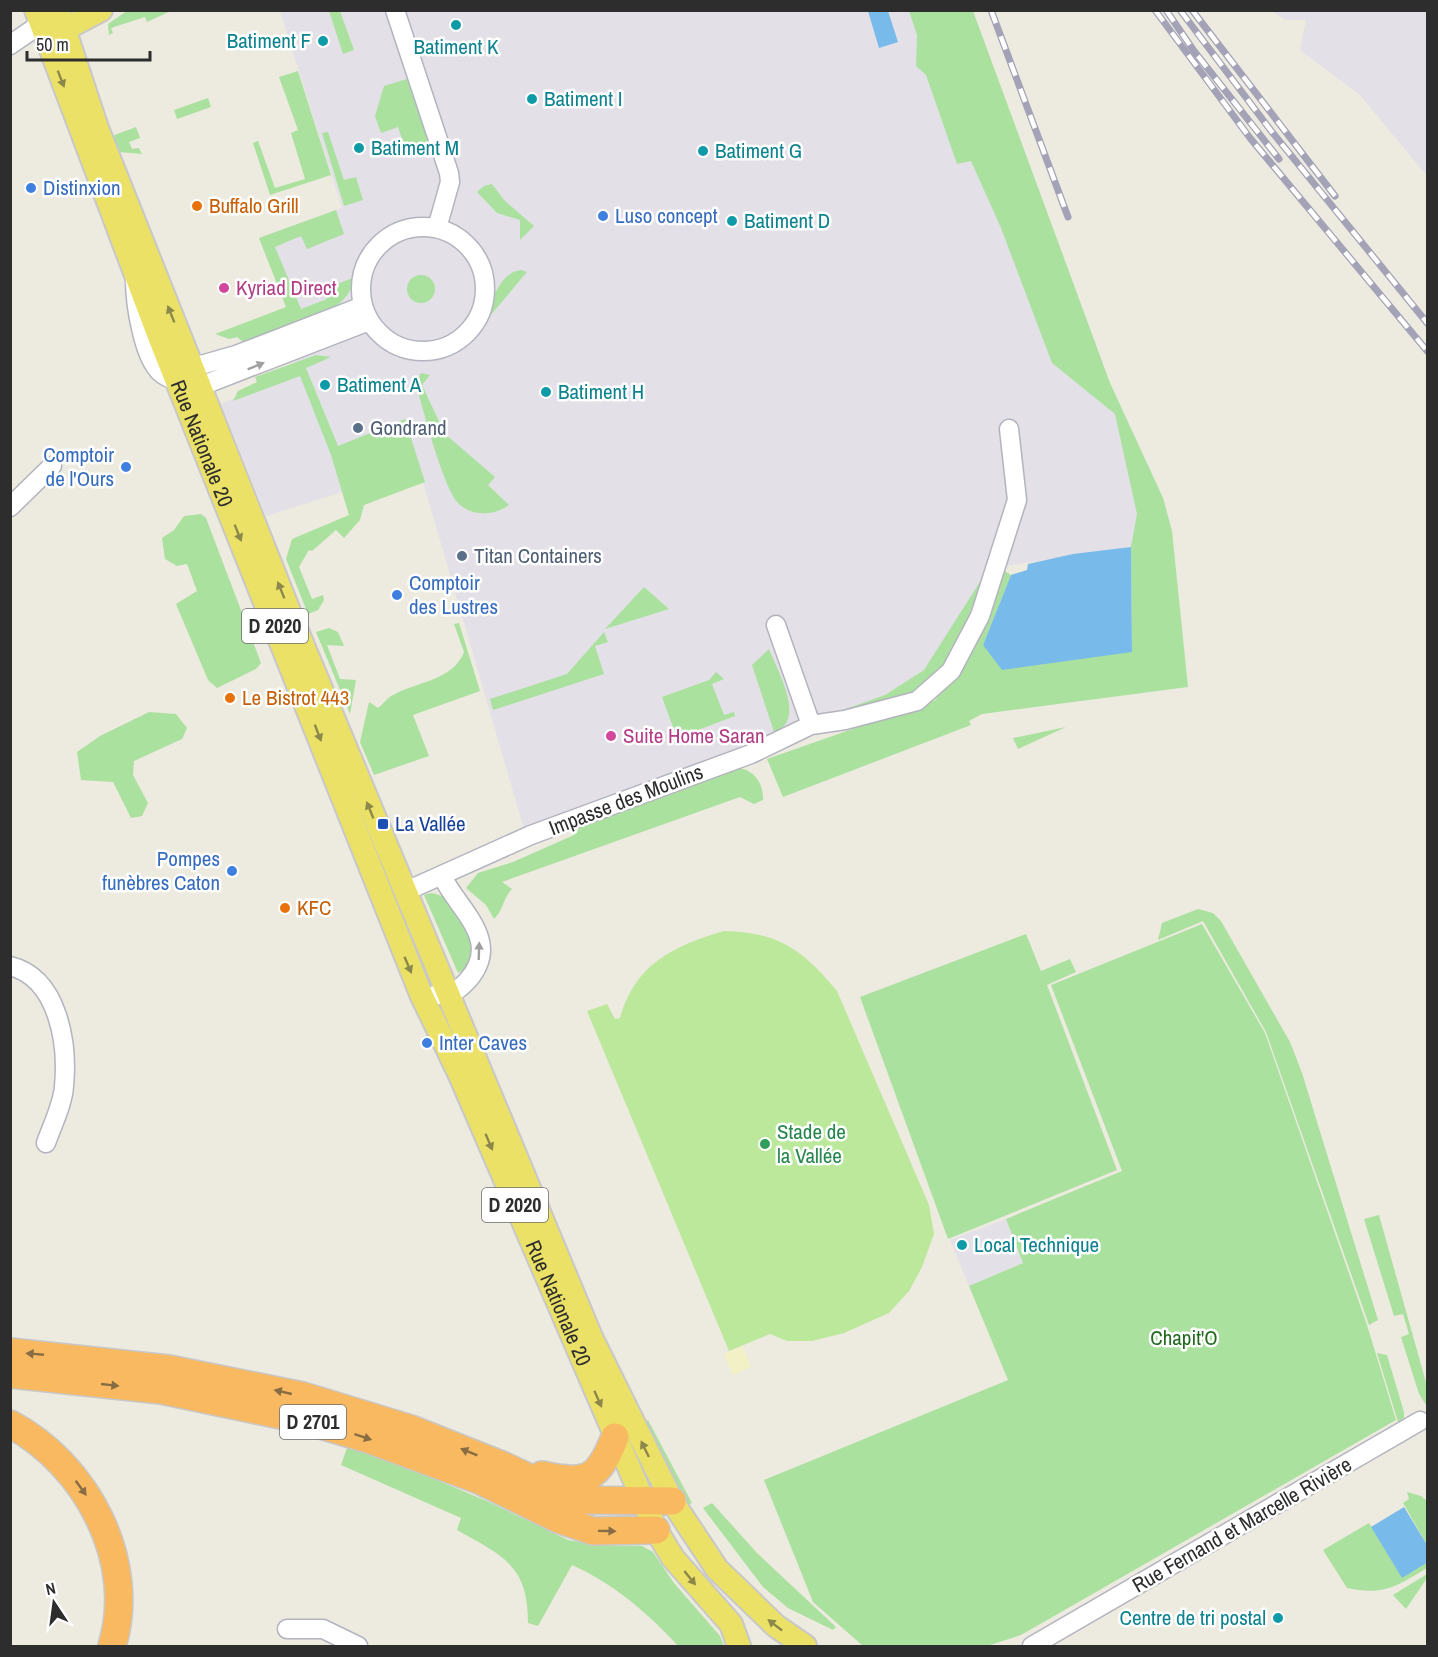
<svg xmlns="http://www.w3.org/2000/svg" width="1438" height="1657" font-family="'Archivo Narrow',sans-serif">
  <rect width="100%" height="100%" fill="#edeae0"/>
  <path fill="#e3e0e7" d="M 280,11 L 973,11 L 1110,383 L 1163,498 L 1172,531 L 1131,547 L 1004,566 L 924,670 L 885,695 L 524,829 L 419,468 L 266,516 L 221,404 L 295,372 L 286,307 L 259,238 L 342,208 Z
    M 1272,11 L 1427,11 L 1427,176 L 1360,95 L 1300,50 L 1306,20 L 1285,20 Z
    M 1006,1219 L 1023,1263 L 969,1286 L 950,1240 Z"/>
  <path fill="#abe19f" d="M 128,10 L 171,10 L 171,11 L 147,22 L 145,17 L 111,28 L 113,33 L 109,35 L 108,24 Z
    M 329,11 L 340,11 L 354,50 L 343,54 Z
    M 909,11 L 973,11 L 1110,383 L 1163,498 L 1172,531 L 1188,687 L 982,714 L 969,721 L 971,725 L 783,797 L 767,759 L 935,700 L 960,671 L 1003,570 L 1011,575 L 983,645 L 1132,651 L 1131,547 L 1137,514 L 1115,414 L 1052,363 L 1001,228 L 971,161 L 957,164 L 926,75 L 916,66 L 917,35 Z
    M 298,71 L 331,175 L 270,195 L 253,143 L 258,141 L 275,188 L 305,179 L 291,133 L 298,130 L 279,77 Z
    M 407,79 L 432,152 L 425,151 L 408,157 L 398,127 L 381,133 L 375,116 L 384,86 Z
    M 208,98 L 211,107 L 177,119 L 174,110 Z
    M 136,127 L 140,138 L 129,142 L 132,149 L 139,148 L 142,154 L 119,152 L 112,136 Z
    M 328,132 L 344,180 L 356,177 L 363,200 L 344,206 L 322,133 Z
    M 492,184 L 504,200 L 534,226 L 520,240 L 520,220 L 497,213 L 477,192 L 484,186 Z
    M 336,210 L 344,234 L 307,249 L 301,236 L 275,247 L 301,309 L 327,299 L 323,289 L 353,278 C 353,291 344,301 333,308 L 243,342 L 237,337 L 229,339 L 215,334 L 286,307 L 259,238 Z
    M 521,270 L 527,272 L 490,316 L 487,314 C 493,297 501,272 521,270 Z
    M407 289a14 14 0 1 1 28 0a14 14 0 1 1-28 0Z
    M 316,355 L 331,357 L 306,368 L 338,446 L 405,419 L 425,482 L 364,505 L 360,520 L 344,538 L 336,530 L 312,551 L 309,550 L 299,567 L 312,599 L 323,595 L 324,600 L 318,610 L 308,614 L 286,559 L 292,539 L 349,515 L 331,455 L 300,376 L 233,401 L 238,391 L 257,382 L 255,377 Z
    M 421,373 L 430,375 L 422,385 L 445,434 L 495,477 L 488,485 L 509,505 C 494,516 472,517 458,503 C 443,487 423,409 416,384 Z
    M 201,514 L 206,518 L 261,663 L 256,669 L 217,688 L 208,680 L 176,604 L 197,591 L 187,564 L 177,566 L 165,559 L 162,538 L 174,530 L 184,516 Z
    M 983,577 L 961,637 L 946,664 L 910,696 L 823,717 L 885,695 L 924,670 Z
    M 644,587 L 669,609 L 605,629 Z
    M 459,623 L 480,691 L 413,715 L 429,756 L 374,775 L 360,742 L 369,702 L 378,708 C 383,704 387,698 393,695 C 416,682 454,680 464,652 L 454,624 Z
    M 329,628 L 338,632 L 344,646 L 327,645 L 340,679 L 356,680 L 350,714 L 316,632 Z
    M 604,632 L 608,642 L 595,646 L 604,674 L 493,710 L 490,699 L 567,674 Z
    M 769,649 C 778,672 807,721 774,732 L 752,665 Z
    M 716,672 L 724,679 L 712,684 L 724,715 L 734,712 L 735,716 L 677,738 L 662,697 L 709,680 Z
    M 149,712 L 176,714 L 187,728 L 182,739 L 134,761 L 133,775 L 148,803 L 142,816 L 131,818 L 113,782 L 81,780 L 77,752 L 100,736 Z
    M 1066,727 L 1018,749 L 1013,738 Z
    M 734,768 C 752,767 764,782 763,800 L 754,804 L 740,797 L 502,882 L 512,889 C 503,898 503,911 494,919 L 486,905 L 466,888 L 478,873 L 513,862 L 574,835 L 587,819 Z
    M 431,893 C 465,896 488,960 458,973 L 424,895 Z
    M 1198,909 L 1213,913 L 1221,921 L 1290,1042 L 1302,1073 L 1378,1320 L 1369,1325 L 1266,1032 L 1203,921 L 1158,940 L 1162,923 Z
    M 1202,924 L 1265,1033 L 1367,1325 L 1396,1420 L 1021,1635 L 987,1646 L 863,1646 L 813,1602 L 764,1480 L 1008,1380 L 969,1286 L 1023,1263 L 1006,1219 L 1122,1171 L 1051,985 Z
    M 1026,934 L 1041,971 L 1070,959 L 1076,972 L 1047,985 L 1117,1170 L 948,1239 L 860,997 Z
    M 1379,1215 L 1427,1386 L 1426,1405 L 1419,1394 L 1401,1337 L 1409,1334 L 1403,1314 L 1394,1316 L 1364,1219 Z
    M 1377,1353 L 1387,1355 L 1404,1412 L 1404,1418 L 1398,1422 Z
    M 648,1420 L 692,1503 L 685,1506 L 641,1424 Z
    M 347,1448 L 392,1461 L 489,1502 L 568,1540 L 598,1545 L 642,1546 L 653,1552 L 674,1583 L 720,1636 L 724,1646 L 678,1646 C 648,1613 614,1584 572,1565 L 538,1626 L 528,1623 C 528,1565 503,1556 457,1530 L 461,1518 L 341,1465 Z
    M 1407,1492 L 1421,1496 L 1427,1501 L 1427,1545 L 1403,1503 L 1409,1499 Z
    M 712,1503 L 757,1553 L 836,1627 L 833,1630 L 788,1608 L 763,1587 L 703,1508 Z
    M 1369,1523 L 1402,1577 L 1427,1562 L 1427,1568 C 1397,1586 1384,1596 1347,1588 L 1323,1550 Z
    M 1427,1574 L 1427,1578 L 1406,1609 L 1393,1595 Z"/>
  <path fill="#f1f1c5" d="M 742,1346 L 751,1367 L 733,1375 L 724,1354 Z"/>
  <path fill="#bce89b" d="M 724,931 C 779,932 803,950 837,991 L 929,1205 L 934,1234 L 922,1267 L 909,1291 L 889,1313 L 844,1333 L 812,1341 L 787,1341 L 770,1334 L 729,1351 L 587,1011 L 607,1004 L 615,1019 L 620,1018 C 635,964 673,946 724,931 Z"/>
  <path fill="#78baea" d="M 868,11 L 888,11 L 898,42 L 879,48 Z
    M 1131,547 L 1132,652 L 1002,670 L 983,645 L 1011,575 L 1027,570 L 1028,564 L 1073,554 Z
    M 1404,1507 L 1427,1545 L 1428,1562 L 1402,1578 L 1371,1527 Z"/>
  <g fill="none" stroke-linecap="round" stroke-linejoin="round">
    <defs>
      <path id="minor" d="M 395,10 L 449,173 L 450,182 L 437,228
        M 10,45 L 52,16
        M361 289a62 62 0 1 1 124 0a62 62 0 1 1-124 0Z
        M 135,280 C 135,303 143,358 161,373 C 172,382 188,383 201,386 L 369,321
        M 184,376 L 194,367 L 236,355 L 363,306
        M 10,507 L 52,466
        M 776,625 L 811,725
        M 404,892 L 531,835 L 751,754 L 811,725 L 845,720 L 917,701 L 951,671 L 980,616 L 1017,500 L 1009,429
        M 10,966 C 59,978 68,1045 64,1086 C 63,1104 52,1126 46,1143
        M 435,995 C 450,996 458,991 468,980 C 503,940 458,910 442,876
        M 287,1629 L 323,1629 L 358,1646
        M 1032,1646 L 1420,1421"/>
      <g id="major">
        <path id="s1" d="M 36,10 L 160,339 L 421,994 L 460,1075 L 656,1530 L 673,1558 L 731,1624 L 739,1646"/>
        <path d="M 58,10 L 97,128 L 297,631 L 591,1337 L 672,1501 L 717,1569 L 776,1626 L 805,1646"/>
        <path d="M 51,27 L 63,30 L 101,10"/>
      </g>
      <path id="highway" d="M 10,1352 L 169,1369 L 303,1396 L 411,1429 L 504,1466 L 577,1500 L 672,1501
        M 10,1374 L 161,1390 L 304,1420 L 368,1439 L 479,1480 L 558,1519 L 593,1531 L 656,1530
        M 10,1424 C 86,1464 138,1561 112,1646
        M 542,1475 C 587,1485 598,1480 615,1437"/>
    </defs>
    <use href="#minor" stroke="#b3b4bf" stroke-width="21"/>
    <use href="#major" stroke="#c8c8c8" stroke-width="26"/>
    <use href="#highway" stroke="#c8c8c8" stroke-width="30"/>
    <use href="#minor" stroke="#fff" stroke-width="18"/>
    <use href="#major" stroke="#ece167" stroke-width="22"/>
    <use href="#highway" stroke="#f8b960" stroke-width="27"/>
    <defs>
      <path id="rail" d="M 991,10 L 1068,217
        M 1155,10 L 1250,138 L 1428,352
        M 1166,10 L 1194,51 L 1279,159
        M 1180,10 L 1272,132 L 1428,324
        M 1192,10 L 1335,196"/>
    </defs>
    <use href="#rail" stroke="#a3a2b6" stroke-width="7"/>
    <use href="#rail" stroke="#fff" stroke-width="4.5" stroke-dasharray="14" stroke-linecap="butt"/>
  </g>
  <defs><path id="oneway-solid" d="M-6-.8H1V-3.2L6.5 0L1 3.2V.8H-6Z" transform="scale(1.5)"/></defs>
  <g fill="#8c874a">
    <use href="#oneway-solid" transform="translate(61 79) rotate(69)"/>
    <use href="#oneway-solid" transform="translate(171 314) rotate(-112)"/>
    <use href="#oneway-solid" transform="translate(238 533) rotate(68)"/>
    <use href="#oneway-solid" transform="translate(281 590) rotate(-112)"/>
    <use href="#oneway-solid" transform="translate(318 733) rotate(69)"/>
    <use href="#oneway-solid" transform="translate(370 810) rotate(-112)"/>
    <use href="#oneway-solid" transform="translate(408 965) rotate(67)"/>
    <use href="#oneway-solid" transform="translate(489 1142) rotate(67)"/>
    <use href="#oneway-solid" transform="translate(598 1399) rotate(66)"/>
    <use href="#oneway-solid" transform="translate(645 1449) rotate(-116)"/>
    <use href="#oneway-solid" transform="translate(690 1578) rotate(51)"/>
    <use href="#oneway-solid" transform="translate(775 1625) rotate(-142)"/>
  </g>
  <g fill="#a0a0a0">
    <use href="#oneway-solid" transform="translate(256 366) rotate(-22)"/>
    <use href="#oneway-solid" transform="translate(479 951) rotate(-88)"/>
  </g>
  <g fill="#886c44">
    <use href="#oneway-solid" transform="translate(35 1354) rotate(-175)"/>
    <use href="#oneway-solid" transform="translate(110 1385) rotate(6)"/>
    <use href="#oneway-solid" transform="translate(283 1392) rotate(-167)"/>
    <use href="#oneway-solid" transform="translate(363 1437) rotate(18)"/>
    <use href="#oneway-solid" transform="translate(469 1452) rotate(-158)"/>
    <use href="#oneway-solid" transform="translate(81 1488) rotate(54)"/>
    <use href="#oneway-solid" transform="translate(607 1531) rotate(1)"/>
  </g>
  <g fill="#0f9aa8" stroke="#fff" stroke-width="2">
    <circle cx="456" cy="25" r="6"/>
    <circle cx="323" cy="41" r="6"/>
    <circle cx="532" cy="99" r="6"/>
    <circle cx="359" cy="148" r="6"/>
    <circle cx="703" cy="151" r="6"/>
    <circle cx="732" cy="221" r="6"/>
    <circle cx="325" cy="385" r="6"/>
    <circle cx="546" cy="392" r="6"/>
    <circle cx="962" cy="1245" r="6"/>
    <circle cx="1278" cy="1618" r="6"/>
  </g>
  <g fill="#3f7fe0" stroke="#fff" stroke-width="2">
    <circle cx="31" cy="188" r="6"/>
    <circle cx="603" cy="216" r="6"/>
    <circle cx="126" cy="467" r="6"/>
    <circle cx="397" cy="595" r="6"/>
    <circle cx="232" cy="871" r="6"/>
    <circle cx="427" cy="1043" r="6"/>
  </g>
  <g fill="#e8710a" stroke="#fff" stroke-width="2">
    <circle cx="197" cy="206" r="6"/>
    <circle cx="230" cy="698" r="6"/>
    <circle cx="285" cy="908" r="6"/>
  </g>
  <g fill="#d1479c" stroke="#fff" stroke-width="2">
    <circle cx="224" cy="288" r="6"/>
    <circle cx="611" cy="736" r="6"/>
  </g>
  <g fill="#5c6f8a" stroke="#fff" stroke-width="2">
    <circle cx="358" cy="428" r="6"/>
    <circle cx="462" cy="556" r="6"/>
  </g>
  <rect fill="#1a4fb4" stroke="#fff" stroke-width="2" x="377" y="818" width="12" height="12" rx="3"/>
  <circle fill="#2e9e5b" stroke="#fff" stroke-width="2" cx="765" cy="1144" r="6"/>
  <g text-anchor="middle" stroke-width="5" stroke-linejoin="round" paint-order="stroke">
    <g fill="#fff" stroke="#6c6c6c" stroke-width="1.5">
      <rect x="242" y="609" width="66" height="34" rx="4.5"/>
      <rect x="482" y="1188" width="66" height="34" rx="4.5"/>
      <rect x="280" y="1405" width="66" height="34" rx="4.5"/>
    </g>
    <g font-size="20" font-weight="bold" fill="#2d2d2d">
      <text x="275" y="633">D 2020</text>
      <text x="515" y="1212">D 2020</text>
      <text x="313" y="1429">D 2701</text>
    </g>
    <g font-size="21" fill="#0d838f" stroke="#fff" text-anchor="start">
      <text x="311" y="48" text-anchor="end">Batiment F</text>
      <text x="456" y="54" text-anchor="middle">Batiment K</text>
      <text x="544" y="106">Batiment I</text>
      <text x="371" y="155">Batiment M</text>
      <text x="715" y="158">Batiment G</text>
      <text x="744" y="228">Batiment D</text>
      <text x="337" y="392">Batiment A</text>
      <text x="558" y="399">Batiment H</text>
      <text x="974" y="1252">Local Technique</text>
      <text x="1266" y="1625" text-anchor="end">Centre de tri postal</text>
    </g>
    <g font-size="21" fill="#366cbe" stroke="#fff" text-anchor="start">
      <text x="43" y="195">Distinxion</text>
      <text x="615" y="223">Luso concept</text>
      <text x="114" y="462" text-anchor="end">Comptoir<tspan x="114" dy="24">de l'Ours</tspan></text>
      <text x="409" y="590">Comptoir<tspan x="409" dy="24">des Lustres</tspan></text>
      <text x="220" y="866" text-anchor="end">Pompes<tspan x="220" dy="24">funèbres Caton</tspan></text>
      <text x="439" y="1050">Inter Caves</text>
    </g>
    <g font-size="21" fill="#c56008" stroke="#fff" text-anchor="start">
      <text x="209" y="213">Buffalo Grill</text>
      <text x="242" y="705">Le Bistrot 443</text>
      <text x="297" y="915">KFC</text>
    </g>
    <g font-size="21" fill="#b23c85" stroke="#fff" text-anchor="start">
      <text x="236" y="295">Kyriad Direct</text>
      <text x="623" y="743">Suite Home Saran</text>
    </g>
    <g font-size="21" fill="#4e5e75" stroke="#fff" text-anchor="start">
      <text x="370" y="435">Gondrand</text>
      <text x="474" y="563">Titan Containers</text>
    </g>
    <g font-size="21" fill="#2d2d2d" stroke="#fff">
      <text dy="7" stroke="none"><textPath href="#s1" startOffset="464">Rue Nationale 20</textPath></text>
      <text transform="translate(626 800) rotate(-21)" y="7">Impasse des Moulins</text>
      <text dy="7" stroke="none"><textPath href="#s1" startOffset="1395">Rue Nationale 20</textPath></text>
      <text transform="translate(1242 1525) rotate(-30)" y="7">Rue Fernand et Marcelle Rivière</text>
    </g>
    <g font-size="21" fill="#164399" stroke="#fff" text-anchor="start">
      <text x="395" y="831">La Vallée</text>
    </g>
    <g font-size="21" fill="#27864d" stroke="#fff" text-anchor="start">
      <text x="777" y="1139">Stade de<tspan x="777" dy="24">la Vallée</tspan></text>
    </g>
    <g font-size="21" fill="#22691e" stroke="#fff">
      <text x="1184" y="1345">Chapit'O</text>
    </g>
  </g>
  <rect width="1438" height="1657" fill="none" stroke="#2d2d2d" stroke-width="24"/>
  <g transform="translate(54 1603) rotate(347)" stroke="#ffffff" stroke-width="4.5" paint-order="stroke">
  <path d="M0-4.5L10 22L0 15L-10 22Z" fill="#2d2d2d"/>
  <text y="-9" font-size="16" font-weight="bold" text-anchor="middle" fill="#2d2d2d">N</text>
  </g>
  <path d="M27 51v9h123v-9" fill="none" stroke="#2d2d2d" stroke-width="3"/>
  <text x="36" y="51" font-size="18" fill="#2d2d2d" stroke="#ffffff" stroke-width="4.5" paint-order="stroke">50 m</text>
</svg>
